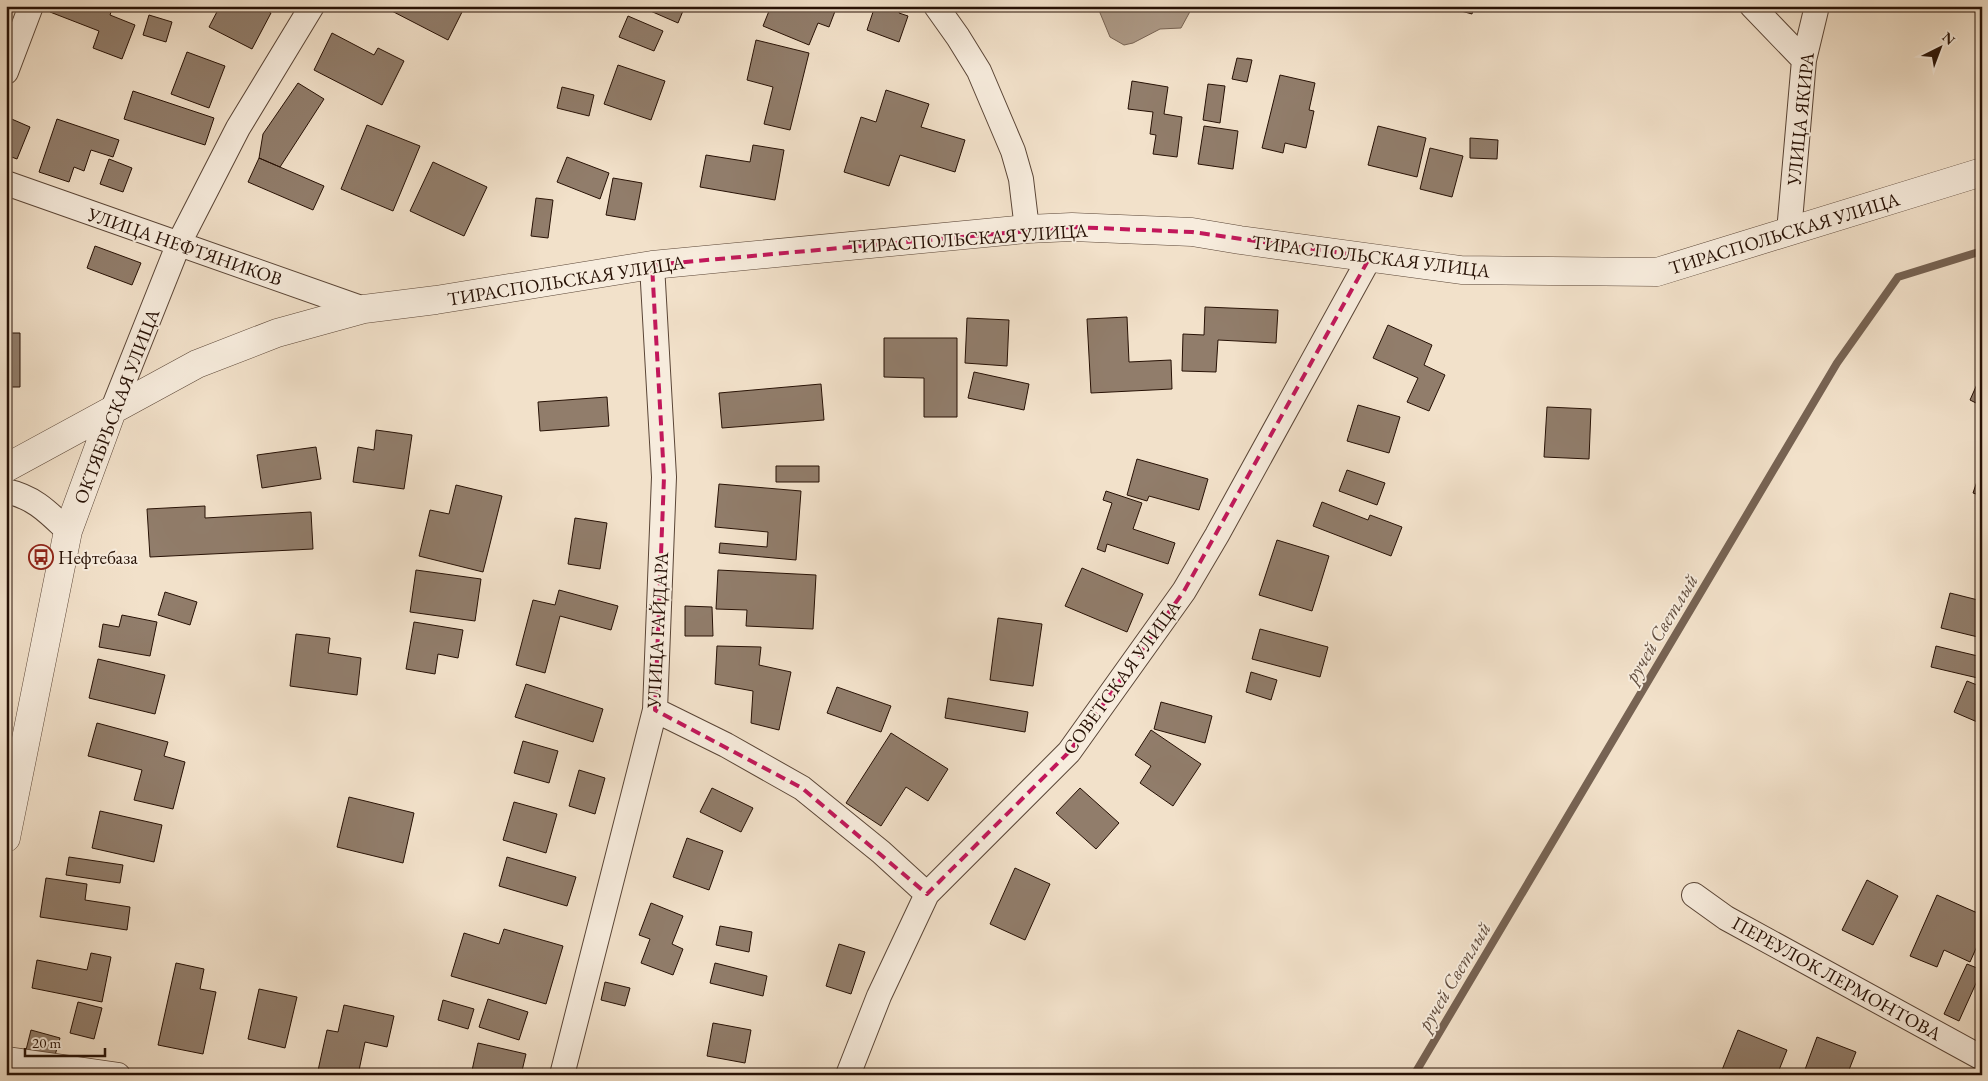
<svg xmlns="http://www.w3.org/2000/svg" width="1988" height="1081" font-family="'EB Garamond',serif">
  <rect width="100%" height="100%" fill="#f2e1ca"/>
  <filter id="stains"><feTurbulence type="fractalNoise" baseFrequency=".004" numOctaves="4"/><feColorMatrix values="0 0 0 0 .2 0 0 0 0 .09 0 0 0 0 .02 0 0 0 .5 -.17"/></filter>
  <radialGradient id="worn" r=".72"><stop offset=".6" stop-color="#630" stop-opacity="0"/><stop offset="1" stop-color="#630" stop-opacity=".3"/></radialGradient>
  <path fill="#ad9a87" stroke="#776353" d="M 1094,6 L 1193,6 L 1181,28 L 1160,29 L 1133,43 L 1124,45 L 1110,37 L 1098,8 Z"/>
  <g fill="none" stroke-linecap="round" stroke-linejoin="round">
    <path stroke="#776353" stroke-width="8" d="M 1414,1075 L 1837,363 L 1898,277 L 1982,251"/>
  </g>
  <path fill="#917d6b" stroke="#271105" d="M 52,6 L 113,6 L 110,15 L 135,25 L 122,59 L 93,48 L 99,31 L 50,12 Z
    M 220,6 L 259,6 L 271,13 L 252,49 L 209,27 Z
    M 387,6 L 450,6 L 462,12 L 448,40 L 386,8 Z
    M 639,6 L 685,6 L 678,23 Z
    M 771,6 L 837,6 L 829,27 L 818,23 L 809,45 L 763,26 Z
    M 875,6 L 901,6 L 899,13 L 908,16 L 899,42 L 867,30 Z
    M 1443,6 L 1474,6 L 1472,14 Z
    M 149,15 L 172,22 L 166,42 L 143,35 Z
    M 628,16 L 663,31 L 654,51 L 619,37 Z
    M 332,33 L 374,55 L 378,48 L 404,61 L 382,105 L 314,70 Z
    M 756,40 L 809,53 L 790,130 L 764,124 L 773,87 L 747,80 Z
    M 187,52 L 225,66 L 209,108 L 171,94 Z
    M 1237,58 L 1252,60 L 1247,82 L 1232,79 Z
    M 618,65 L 665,81 L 651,120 L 604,104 Z
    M 1280,75 L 1315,83 L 1309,110 L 1314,111 L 1306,148 L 1285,143 L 1283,153 L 1262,148 Z
    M 1132,81 L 1168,87 L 1164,114 L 1182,117 L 1177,157 L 1153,154 L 1156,135 L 1150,134 L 1153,112 L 1128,109 Z
    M 298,83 L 324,99 L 280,167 L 259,158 L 263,134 Z
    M 1208,84 L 1225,86 L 1220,123 L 1203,120 Z
    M 562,87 L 594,95 L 589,116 L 557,108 Z
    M 886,90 L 929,104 L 921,127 L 965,140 L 955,172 L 900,155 L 889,186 L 844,172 L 861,117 L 876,122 Z
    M 133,91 L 214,118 L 205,145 L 124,119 Z
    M 7,117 L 30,127 L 17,159 L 6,155 Z
    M 57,119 L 119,140 L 113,157 L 91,150 L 84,171 L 74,167 L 69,182 L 39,172 Z
    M 367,125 L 420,146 L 393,211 L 341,189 Z
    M 1204,126 L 1238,131 L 1233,169 L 1198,164 Z
    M 1378,126 L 1426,138 L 1417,177 L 1368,165 Z
    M 1470,138 L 1498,140 L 1497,159 L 1470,158 Z
    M 753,145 L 784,150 L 775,200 L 700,187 L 706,155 L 750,162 Z
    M 1430,148 L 1463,156 L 1452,197 L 1420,189 Z
    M 567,157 L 609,173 L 600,199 L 557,182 Z
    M 259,158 L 324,186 L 313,210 L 248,182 Z
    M 109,159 L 132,168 L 123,192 L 100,184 Z
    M 433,162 L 487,187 L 464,236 L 410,211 Z
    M 613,178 L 642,183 L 635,220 L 606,215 Z
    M 536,198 L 553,200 L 548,238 L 531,236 Z
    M 95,246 L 141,263 L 132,285 L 87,268 Z
    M 1205,307 L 1278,310 L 1276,343 L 1218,340 L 1216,372 L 1182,371 L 1183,334 L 1204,335 Z
    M 1127,317 L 1129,362 L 1171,360 L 1172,389 L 1091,393 L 1087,319 Z
    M 967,318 L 1009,320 L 1007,366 L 965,363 Z
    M 1388,325 L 1432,345 L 1424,365 L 1445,375 L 1429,411 L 1407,402 L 1418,378 L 1373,358 Z
    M 6,333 L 20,333 L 20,387 L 6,387 Z
    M 884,338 L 957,338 L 957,417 L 924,417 L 924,378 L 884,377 Z
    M 974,372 L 1029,384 L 1024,410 L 968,398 Z
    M 1982,373 L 1982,406 L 1970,400 Z
    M 821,384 L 824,420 L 722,428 L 719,393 Z
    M 607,397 L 609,426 L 540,431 L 538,402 Z
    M 1358,405 L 1400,417 L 1389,453 L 1347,441 Z
    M 1547,407 L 1591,409 L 1589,459 L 1544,457 Z
    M 376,430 L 412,435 L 404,489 L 353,482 L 358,447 L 374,450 Z
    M 316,447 L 321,479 L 262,488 L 257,455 Z
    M 1137,459 L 1208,479 L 1199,510 L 1149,496 L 1147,501 L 1127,495 Z
    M 776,466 L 819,466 L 819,482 L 776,482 Z
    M 1982,467 L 1982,496 L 1973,493 Z
    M 1347,470 L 1385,483 L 1377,505 L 1339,491 Z
    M 719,484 L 801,491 L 796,560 L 719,553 L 720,543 L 767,547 L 768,532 L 715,527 Z
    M 456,485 L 502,496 L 483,572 L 419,556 L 430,510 L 449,514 Z
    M 1106,491 L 1142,503 L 1133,529 L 1175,543 L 1168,564 L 1107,544 L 1105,552 L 1097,549 L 1112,503 L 1103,500 Z
    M 1322,502 L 1368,520 L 1370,515 L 1402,527 L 1391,556 L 1313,526 Z
    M 205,506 L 205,518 L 311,512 L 313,549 L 150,557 L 147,509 Z
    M 575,518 L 607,523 L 600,569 L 568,564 Z
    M 1277,540 L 1329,556 L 1312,611 L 1259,595 Z
    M 1082,568 L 1143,594 L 1127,632 L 1065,606 Z
    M 416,570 L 481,579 L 475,621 L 410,612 Z
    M 718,570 L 816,575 L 813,629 L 746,626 L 747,610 L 716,609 Z
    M 559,590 L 618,606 L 611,630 L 560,616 L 545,673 L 516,665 L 533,600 L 555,605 Z
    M 165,592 L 197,602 L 190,625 L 158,615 Z
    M 1950,593 L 1982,601 L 1982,638 L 1941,628 Z
    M 685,606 L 712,607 L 713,636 L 685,636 Z
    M 122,615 L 157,622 L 150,656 L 99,647 L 103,624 L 119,627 Z
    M 998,618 L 1042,624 L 1033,686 L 990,680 Z
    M 414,622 L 463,630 L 458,658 L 438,654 L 435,674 L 406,669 Z
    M 1260,629 L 1328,647 L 1320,677 L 1252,659 Z
    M 296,634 L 330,638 L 328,653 L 361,658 L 357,695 L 290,686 Z
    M 717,646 L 761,647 L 759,665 L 791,672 L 779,730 L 751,723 L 753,691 L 715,684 Z
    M 1936,646 L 1982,657 L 1982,679 L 1931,667 Z
    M 98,659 L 165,675 L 155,714 L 89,698 Z
    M 1251,672 L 1277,680 L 1271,700 L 1246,692 Z
    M 1967,681 L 1982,687 L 1982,724 L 1954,712 Z
    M 526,684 L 603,709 L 593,742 L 515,717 Z
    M 837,687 L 891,706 L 881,732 L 827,713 Z
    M 948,698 L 1028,712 L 1025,732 L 945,718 Z
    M 1161,702 L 1212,716 L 1205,743 L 1154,729 Z
    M 97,723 L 168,742 L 164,756 L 185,762 L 173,809 L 134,800 L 142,770 L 88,756 Z
    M 1151,730 L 1201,764 L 1173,806 L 1140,783 L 1151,766 L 1135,755 Z
    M 891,733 L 948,769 L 928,801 L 906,787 L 881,826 L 846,803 Z
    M 523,741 L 558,751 L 549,783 L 514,773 Z
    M 579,770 L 605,778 L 595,814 L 569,806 Z
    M 712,788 L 753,808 L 741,832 L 700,812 Z
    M 1080,788 L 1119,823 L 1096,849 L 1056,813 Z
    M 349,797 L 414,813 L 403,863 L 337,847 Z
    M 514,802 L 557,814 L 546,853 L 503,840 Z
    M 100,811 L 162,825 L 154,862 L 92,848 Z
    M 687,838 L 723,851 L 709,890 L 673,877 Z
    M 69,857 L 123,865 L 120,883 L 66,875 Z
    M 507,857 L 576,877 L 567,906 L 499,886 Z
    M 1015,868 L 1050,884 L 1025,940 L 990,924 Z
    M 46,878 L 87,884 L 85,900 L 130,907 L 127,930 L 40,917 Z
    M 1867,880 L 1898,896 L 1873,945 L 1842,930 Z
    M 1937,895 L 1982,915 L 1982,935 L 1970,962 L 1944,950 L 1937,967 L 1910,956 Z
    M 651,903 L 683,916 L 672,944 L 683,949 L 673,975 L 641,963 L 650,939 L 639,935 Z
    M 720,926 L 752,932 L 749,952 L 716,945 Z
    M 504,929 L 563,946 L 546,1004 L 451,976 L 464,933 L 499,944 Z
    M 839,944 L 865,952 L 851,994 L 826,986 Z
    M 91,953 L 111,957 L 102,1002 L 32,988 L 37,960 L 87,970 Z
    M 176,963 L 204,969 L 200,989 L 216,992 L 203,1054 L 158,1045 Z
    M 715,963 L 767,976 L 763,996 L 710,983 Z
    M 1967,964 L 1982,970 L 1959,1021 L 1944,1014 Z
    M 605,982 L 630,988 L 625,1006 L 601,1000 Z
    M 259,989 L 297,997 L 285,1048 L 248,1039 Z
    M 488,999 L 528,1012 L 519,1040 L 479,1027 Z
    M 443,1000 L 474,1009 L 468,1029 L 438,1020 Z
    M 78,1002 L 102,1008 L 94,1039 L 70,1033 Z
    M 344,1005 L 394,1016 L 387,1047 L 365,1042 L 358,1075 L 317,1075 L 327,1030 L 338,1032 Z
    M 713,1023 L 751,1030 L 745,1063 L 707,1056 Z
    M 31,1030 L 60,1038 L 53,1062 L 25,1054 Z
    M 1738,1030 L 1787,1050 L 1777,1075 L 1720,1075 Z
    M 1817,1037 L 1856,1052 L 1847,1075 L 1803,1075 Z
    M 478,1043 L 526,1054 L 521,1075 L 471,1075 Z"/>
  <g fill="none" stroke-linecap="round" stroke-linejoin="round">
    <defs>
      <path id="minor" d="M 936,6 L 958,37 L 979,71 L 1013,151 L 1021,179 L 1027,229
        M 1752,6 L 1804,60
        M 6,72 L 31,6
        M 6,183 L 364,309
        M 1789,232 L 1804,60 L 1817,6
        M 112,411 L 179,243 L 238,128 L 312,6
        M 6,491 C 34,497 48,512 68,531
        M 655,710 L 726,745 L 802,788 L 881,852 L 927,894
        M 1694,895 L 1726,918 L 1982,1058
        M 6,1059 L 118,1075
        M 562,1075 L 655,710 L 664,477 L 652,265
        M 848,1075 L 879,996 L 927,894 L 1069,752 L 1184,591 L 1217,535 L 1370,257"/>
      <path id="tertiary" d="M 6,468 L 197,364 L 277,333 L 364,309 L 436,300 L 652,265 L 1027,229 L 1072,227 L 1192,232 L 1240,240 L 1461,270 L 1657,272 L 1982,172
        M 6,838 L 68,531 L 112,411"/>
    </defs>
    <use href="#minor" stroke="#5a4536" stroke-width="26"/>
    <use href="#tertiary" stroke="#5a4536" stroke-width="29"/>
    <use href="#minor" stroke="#f7ecdd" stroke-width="24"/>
    <use href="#tertiary" stroke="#f7ecdd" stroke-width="28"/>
  </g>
  <path fill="none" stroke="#c2185b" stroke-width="4" stroke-dasharray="10 6" stroke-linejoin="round" d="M 1072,227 L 1192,232 L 1370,257 L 1184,591 L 1069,752 L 927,894 L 802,788 L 655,710 L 664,477 L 652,265 Z"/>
  <defs>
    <symbol id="bus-ring" viewBox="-11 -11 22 22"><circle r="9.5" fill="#f7ecdd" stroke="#8f2418" stroke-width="1.5"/><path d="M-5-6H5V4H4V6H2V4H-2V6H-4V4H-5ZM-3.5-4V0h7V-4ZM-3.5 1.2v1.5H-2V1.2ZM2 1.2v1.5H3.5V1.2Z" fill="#8f2418"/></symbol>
  </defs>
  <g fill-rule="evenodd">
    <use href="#bus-ring" x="27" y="543" width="28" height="28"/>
  </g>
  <g text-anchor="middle" stroke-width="4" stroke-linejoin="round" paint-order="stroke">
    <g font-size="19" fill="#271105" stroke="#f7ecdd">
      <text transform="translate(1800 119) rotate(-84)" y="7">УЛИЦА ЯКИРА</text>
      <text transform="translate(1784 233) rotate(-17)" y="7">ТИРАСПОЛЬСКАЯ УЛИЦА</text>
      <text transform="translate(968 238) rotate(-4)" y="7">ТИРАСПОЛЬСКАЯ УЛИЦА</text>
      <text transform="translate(185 246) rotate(19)" y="7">УЛИЦА НЕФТЯНИКОВ</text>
      <text transform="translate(1371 256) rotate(7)" y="7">ТИРАСПОЛЬСКАЯ УЛИЦА</text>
      <text transform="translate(566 280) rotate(-9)" y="7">ТИРАСПОЛЬСКАЯ УЛИЦА</text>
      <text transform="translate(116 406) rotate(-69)" y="7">ОКТЯБРЬСКАЯ УЛИЦА</text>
      <text transform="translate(657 630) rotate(-87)" y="7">УЛИЦА ГАЙДАРА</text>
      <text transform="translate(1121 677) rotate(-54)" y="7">СОВЕТСКАЯ УЛИЦА</text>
      <text transform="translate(1837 978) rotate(29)" y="7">ПЕРЕУЛОК ЛЕРМОНТОВА</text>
    </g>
    <g font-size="19" fill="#271105" stroke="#f7ecdd" text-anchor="start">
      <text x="58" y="564">Нефтебаза</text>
    </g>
    <g font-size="20" font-style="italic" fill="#634f40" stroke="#f7ecdd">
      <text transform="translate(1661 628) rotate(-59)" y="7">ручей Светлый</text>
      <text transform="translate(1454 976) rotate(-59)" y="7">ручей Светлый</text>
    </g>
  </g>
  <rect width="1988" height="1081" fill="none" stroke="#f2e1ca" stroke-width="25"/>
  <rect x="8" y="8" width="1973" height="1066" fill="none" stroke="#271105" stroke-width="2.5"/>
  <rect x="12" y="12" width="1963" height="1056" fill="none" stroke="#271105"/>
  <g transform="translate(1940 48) rotate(42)" stroke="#f7ecdd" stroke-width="4" paint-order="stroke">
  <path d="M0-4L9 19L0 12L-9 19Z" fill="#271105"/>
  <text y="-8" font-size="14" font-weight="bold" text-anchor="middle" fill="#271105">N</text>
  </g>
  <path d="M25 1048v8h80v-8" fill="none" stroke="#271105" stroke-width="2.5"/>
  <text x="32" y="1048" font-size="15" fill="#271105" stroke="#f7ecdd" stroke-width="4" paint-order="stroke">20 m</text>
  <rect width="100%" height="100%" filter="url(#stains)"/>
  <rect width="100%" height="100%" fill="url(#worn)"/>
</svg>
